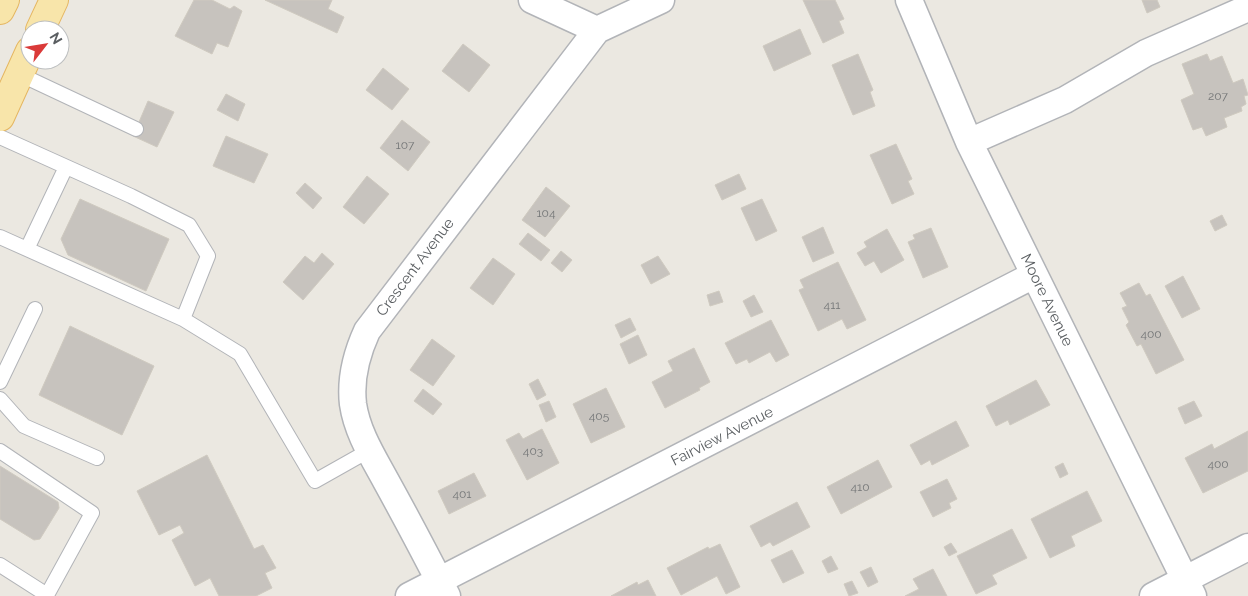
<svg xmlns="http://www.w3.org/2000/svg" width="1248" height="596" font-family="Raleway,sans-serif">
  <rect width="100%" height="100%" fill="#ebe8e1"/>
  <path fill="#c7c3be" stroke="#cfcac0" d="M 194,0 L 212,0 L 230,9 L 234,6 L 242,11 L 228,47 L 217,43 L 212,54 L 175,36 Z
    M 265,0 L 332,0 L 328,9 L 344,17 L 337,33 Z
    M 803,0 L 835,0 L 844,19 L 839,21 L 844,33 L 823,43 Z
    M 1142,0 L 1157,0 L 1160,7 L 1147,13 Z
    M 800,29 L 811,54 L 774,71 L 763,46 Z
    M 463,44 L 490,65 L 469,92 L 442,71 Z
    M 858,54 L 873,90 L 870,92 L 875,106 L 853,115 L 832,65 Z
    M 1207,54 L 1210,61 L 1222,56 L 1233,83 L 1243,79 L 1248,95 L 1244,96 L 1246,104 L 1241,107 L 1242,111 L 1224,118 L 1227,127 L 1206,136 L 1202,127 L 1193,130 L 1181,100 L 1194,94 L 1182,64 Z
    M 383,68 L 409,89 L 392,110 L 366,90 Z
    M 226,94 L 245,104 L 238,121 L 217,110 Z
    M 148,101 L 174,112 L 157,147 L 133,136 Z
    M 402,120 L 430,142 L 408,171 L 380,148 Z
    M 226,136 L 268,154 L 254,183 L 213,166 Z
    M 896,144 L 912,179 L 908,181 L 914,194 L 892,204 L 870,155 Z
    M 739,174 L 746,189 L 722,200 L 715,185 Z
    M 367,176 L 389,194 L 364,224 L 343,207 Z
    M 305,183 L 322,198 L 313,209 L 296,193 Z
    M 546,187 L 570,206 L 545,237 L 522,220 Z
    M 80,199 L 169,239 L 146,291 L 68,255 L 61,239 Z
    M 762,199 L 777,231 L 756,241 L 741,208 Z
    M 1222,215 L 1227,225 L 1215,231 L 1210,221 Z
    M 823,227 L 834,253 L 813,262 L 802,237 Z
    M 931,228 L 948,267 L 923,278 L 908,242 L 915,239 L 913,235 Z
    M 887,229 L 904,260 L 881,273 L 874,261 L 865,266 L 857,253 L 867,247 L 864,242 Z
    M 528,233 L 550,250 L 541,261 L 519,244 Z
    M 561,251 L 572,260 L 562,272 L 551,263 Z
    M 322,253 L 334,264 L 303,300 L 283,282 L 305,256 L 314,263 Z
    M 658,256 L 670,274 L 651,284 L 641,265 Z
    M 493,258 L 515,274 L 493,305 L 470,288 Z
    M 838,262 L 866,320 L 847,329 L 842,319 L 818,331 L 799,290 L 804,288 L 800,280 Z
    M 1183,276 L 1200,309 L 1182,318 L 1165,286 Z
    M 1139,283 L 1146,296 L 1150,294 L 1184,360 L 1156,374 L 1141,344 L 1137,346 L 1126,325 L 1129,322 L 1122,308 L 1127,306 L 1120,293 Z
    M 719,291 L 723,302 L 710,306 L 707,295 Z
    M 754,295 L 763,312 L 751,317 L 743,301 Z
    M 630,318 L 636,330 L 621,338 L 615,325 Z
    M 771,320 L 789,355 L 776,362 L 770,352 L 749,363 L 747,359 L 736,364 L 725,343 Z
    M 70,326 L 154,366 L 122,435 L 39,395 Z
    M 638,335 L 647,355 L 629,364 L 620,344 Z
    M 432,339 L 455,356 L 433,386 L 410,370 Z
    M 694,348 L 710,382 L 699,388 L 700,390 L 665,408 L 652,382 L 673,371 L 668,361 Z
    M 538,379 L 546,395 L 537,400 L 529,384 Z
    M 1036,380 L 1050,405 L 1010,425 L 1008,420 L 996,426 L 986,406 Z
    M 606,388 L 625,427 L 591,443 L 573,404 Z
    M 423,389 L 442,404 L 433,415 L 414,401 Z
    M 549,401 L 556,417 L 546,422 L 539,405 Z
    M 1194,401 L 1202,416 L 1185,424 L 1178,408 Z
    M 956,421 L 969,446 L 932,465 L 930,460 L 921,465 L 910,445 Z
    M 542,429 L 559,463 L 527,480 L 506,440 L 519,433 L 523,439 Z
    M 1248,431 L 1248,471 L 1203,493 L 1185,458 L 1212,444 L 1214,449 Z
    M 207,455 L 254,549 L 263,545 L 276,568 L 265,573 L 272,588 L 256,596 L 219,596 L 210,578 L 195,586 L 172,540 L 184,533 L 180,525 L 159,535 L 137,491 Z
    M 878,460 L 892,487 L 841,514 L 827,487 Z
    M 1063,463 L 1068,474 L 1060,478 L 1055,467 Z
    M 0,466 L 58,502 L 59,508 L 40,539 L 34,540 L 0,519 Z
    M 474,473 L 486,496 L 449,514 L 438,491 Z
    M 947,479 L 957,499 L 949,503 L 951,508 L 933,517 L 920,492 Z
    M 1087,491 L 1102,521 L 1071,536 L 1075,546 L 1050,558 L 1031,519 Z
    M 797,502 L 810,527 L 773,546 L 770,542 L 761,547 L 750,526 Z
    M 1012,529 L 1027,558 L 992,575 L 997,584 L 976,594 L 957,556 Z
    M 951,543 L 957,552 L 949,556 L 944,547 Z
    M 720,544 L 740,587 L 726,594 L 717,576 L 681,595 L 667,568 L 708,547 L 709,549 Z
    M 792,550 L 804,573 L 783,583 L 771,560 Z
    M 831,556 L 838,569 L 828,573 L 822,561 Z
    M 871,567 L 878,582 L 868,587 L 860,572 Z
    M 933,569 L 947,596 L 905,596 L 919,589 L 913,579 Z
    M 648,580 L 656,596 L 611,596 L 637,582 L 638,585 Z
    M 852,581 L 858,593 L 849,596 L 844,584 Z"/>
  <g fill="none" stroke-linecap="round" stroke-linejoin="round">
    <defs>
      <path id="service" d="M 19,74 L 136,129
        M 0,137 L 131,196 L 189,225 L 208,256 L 183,319
        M 0,237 L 183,319 L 240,354 L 315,481 L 370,450
        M 27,249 L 66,167
        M 0,382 L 35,309
        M 0,399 L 24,426 L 97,458
        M 0,451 L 92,513 L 47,595 L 0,565"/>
      <path id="minor" d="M 532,0 L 597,30
        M 909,0 L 969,142 L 1193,596
        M 969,142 L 1065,100 L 1146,53 L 1248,8
        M 409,596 L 1034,275
        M 447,596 C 427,557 407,519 386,481 C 373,457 357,432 353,404 C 350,378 356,355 367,331 L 597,30 L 661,0
        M 1153,596 L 1248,547"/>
      <path id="primary" d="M 0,10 L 5,0
        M 40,30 L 54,0
        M 0,117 L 30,51"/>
    </defs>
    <use href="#service" stroke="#b2b4b8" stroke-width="16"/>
    <use href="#minor" stroke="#b2b4b8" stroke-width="29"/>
    <use href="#primary" stroke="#e5b661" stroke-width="30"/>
    <use href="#service" stroke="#fff" stroke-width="14"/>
    <use href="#minor" stroke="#fff" stroke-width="26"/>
    <use href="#primary" stroke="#f8e5aa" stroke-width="28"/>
  </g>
  <g text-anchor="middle" stroke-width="4" stroke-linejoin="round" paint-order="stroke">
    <g font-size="12" fill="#757778">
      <text x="1218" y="100">207</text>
      <text x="405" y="149">107</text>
      <text x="546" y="217">104</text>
      <text x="832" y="309">411</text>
      <text x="1151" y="338">400</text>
      <text x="599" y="420">405</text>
      <text x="533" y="455">403</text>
      <text x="1218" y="468">400</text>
      <text x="860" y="491">410</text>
      <text x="462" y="498">401</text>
    </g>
    <g font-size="15" fill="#5a5e61" stroke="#fff">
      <text transform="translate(415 267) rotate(-53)" y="5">Crescent Avenue</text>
      <text transform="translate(1047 300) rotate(64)" y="5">Moore Avenue</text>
      <text transform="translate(722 436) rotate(-27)" y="5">Fairview Avenue</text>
    </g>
  </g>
  <g transform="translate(45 45) rotate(59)"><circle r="24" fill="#ffffff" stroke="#bdbfc0"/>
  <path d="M0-4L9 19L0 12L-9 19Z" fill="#da3a39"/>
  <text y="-8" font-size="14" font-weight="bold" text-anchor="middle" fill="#5a5e61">N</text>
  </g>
</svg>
